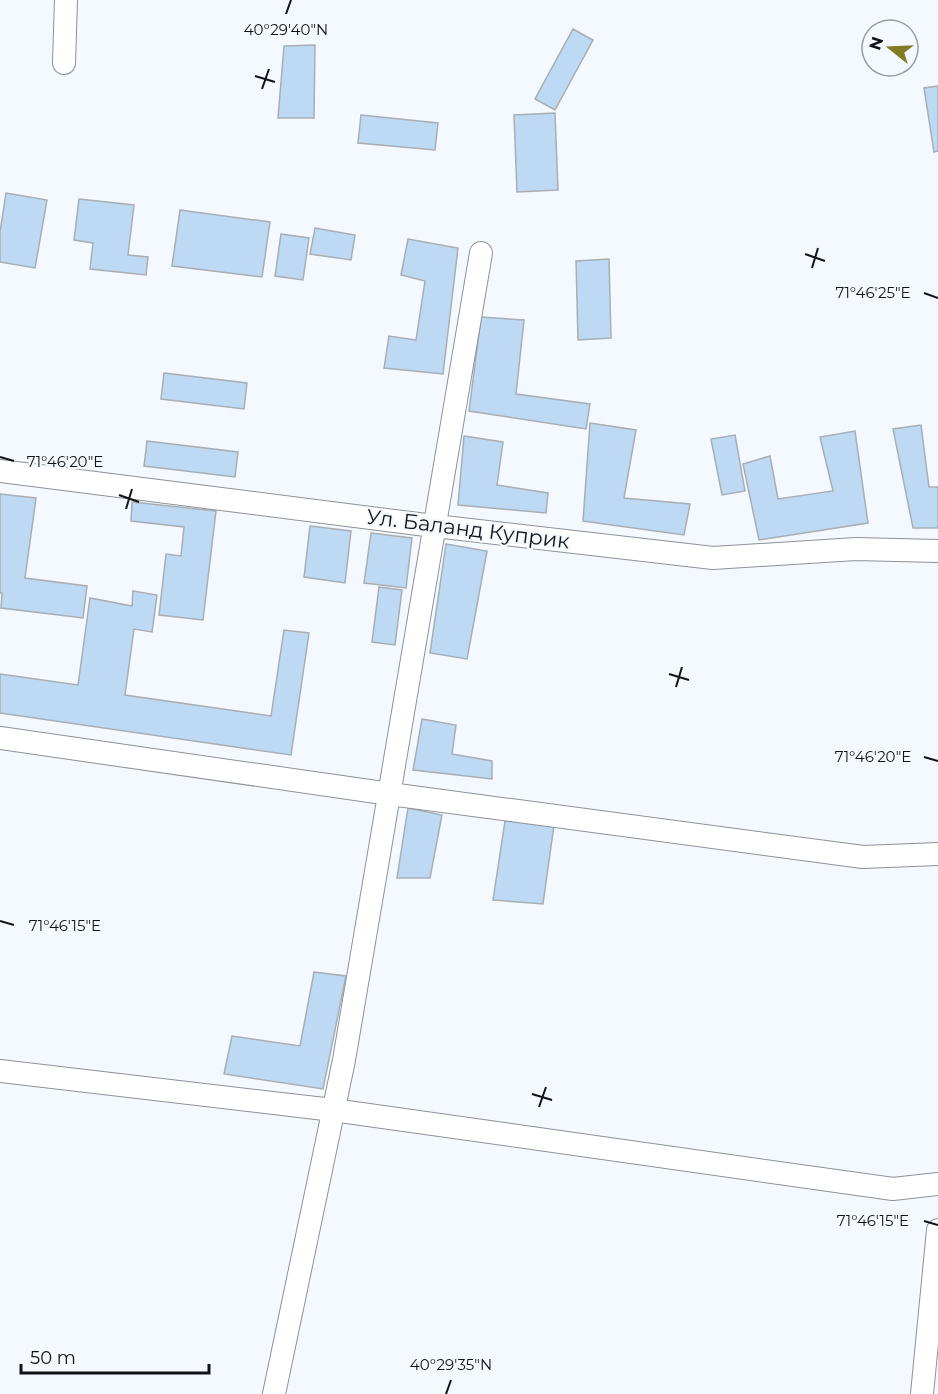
<svg xmlns="http://www.w3.org/2000/svg" width="938" height="1394" font-family="Montserrat,sans-serif">
  <rect width="100%" height="100%" fill="#f4f9ff"/>
  <path fill="#bdd9f3" stroke="#a8aeb4" stroke-width="1.5" d="M 573,29 L 593,40 L 555,110 L 535,99 Z
    M 315,45 L 314,118 L 278,118 L 284,46 Z
    M 938,86 L 938,151 L 934,152 L 924,88 Z
    M 555,113 L 558,190 L 517,192 L 514,115 Z
    M 361,115 L 438,123 L 435,150 L 358,143 Z
    M 6,193 L 47,200 L 35,268 L 0,262 L 0,232 Z
    M 79,199 L 134,205 L 128,255 L 148,257 L 146,275 L 90,269 L 93,243 L 74,240 Z
    M 180,210 L 270,222 L 262,277 L 172,266 Z
    M 315,228 L 355,235 L 351,260 L 310,254 Z
    M 281,234 L 309,238 L 303,280 L 275,276 Z
    M 408,239 L 458,248 L 443,374 L 384,368 L 389,336 L 416,340 L 425,281 L 401,275 Z
    M 609,259 L 611,338 L 578,340 L 576,261 Z
    M 481,317 L 524,320 L 516,394 L 590,404 L 586,429 L 469,411 Z
    M 164,373 L 247,383 L 244,409 L 161,399 Z
    M 590,423 L 636,430 L 624,498 L 690,504 L 684,535 L 583,521 Z
    M 921,425 L 929,487 L 938,487 L 938,528 L 913,528 L 893,429 Z
    M 855,431 L 868,523 L 759,540 L 743,464 L 770,456 L 778,499 L 833,491 L 820,437 Z
    M 735,435 L 745,491 L 722,495 L 711,439 Z
    M 464,436 L 503,442 L 497,485 L 548,493 L 546,513 L 458,505 Z
    M 147,441 L 238,452 L 235,477 L 144,466 Z
    M 0,494 L 36,498 L 25,578 L 87,586 L 83,618 L 1,608 L 2,593 L 0,593 Z
    M 132,502 L 216,511 L 203,620 L 159,615 L 166,554 L 181,556 L 184,527 L 131,521 Z
    M 310,526 L 351,531 L 345,583 L 304,577 Z
    M 371,533 L 412,538 L 406,588 L 364,583 Z
    M 446,544 L 487,551 L 467,659 L 430,653 Z
    M 379,587 L 402,590 L 395,645 L 372,642 Z
    M 133,591 L 157,595 L 152,632 L 134,629 L 125,695 L 271,716 L 284,630 L 309,633 L 291,755 L 0,713 L 0,674 L 78,685 L 90,598 L 132,606 Z
    M 422,719 L 456,725 L 452,754 L 492,761 L 492,779 L 413,770 Z
    M 408,808 L 442,815 L 430,878 L 397,878 Z
    M 505,821 L 554,825 L 543,904 L 493,900 Z
    M 314,972 L 346,976 L 323,1089 L 224,1074 L 232,1036 L 300,1046 Z"/>
  <g fill="none" stroke-linecap="round" stroke-linejoin="round">
    <defs>
      <path id="street" d="M 64,63 L 66,0
        M 0,471 L 418,524 L 713,558 L 856,549 L 938,551
        M 0,738 L 390,794 L 863,857 L 938,854
        M 0,1071 L 333,1110 L 893,1189 L 938,1184
        M 274,1394 L 344,1060 L 481,253
        M 922,1394 L 938,1230"/>
    </defs>
    <use href="#street" stroke="#8c9298" stroke-width="24"/>
    <use href="#street" stroke="#fff" stroke-width="22"/>
  </g>
  <path fill="none" stroke="#111315" stroke-width="2" d="M 286,14 L 291,0M 255,76 L 275,82M 262,89 L 269,69M 805,254 L 825,261M 812,268 L 818,248M 924,293 L 938,298M 0,457 L 14,461M 119,495 L 139,502M 126,509 L 132,489M 669,674 L 689,680M 676,687 L 682,667M 924,757 L 938,761M 0,921 L 14,925M 532,1094 L 552,1100M 539,1107 L 546,1087M 924,1221 L 938,1225M 446,1394 L 451,1380"/>
  <g text-anchor="middle" stroke-width="4.5" stroke-linejoin="round" paint-order="stroke">
    <g font-size="21" fill="#111315" stroke="#f4f9ff">
      <text transform="translate(468 529) rotate(7)" y="7">Ул. Баланд Куприк</text>
    </g>
  </g>
  <g font-size="15" text-anchor="middle" fill="#111315" stroke="#f4f9ff" stroke-width="4.5" stroke-linejoin="round" paint-order="stroke">
    <text x="286" y="35">40°29'40"N</text>
    <text x="873" y="298">71°46'25"E</text>
    <text x="65" y="467">71°46'20"E</text>
    <text x="873" y="762">71°46'20"E</text>
    <text x="65" y="931">71°46'15"E</text>
    <text x="873" y="1226">71°46'15"E</text>
    <text x="451" y="1370">40°29'35"N</text>
  </g>
  <g transform="translate(890 48) rotate(288)"><circle r="28" fill="#f4f9ff" stroke="#999da1" stroke-width="1.5"/>
  <path d="M0-4.5L10 22L0 15L-10 22Z" fill="#817c23"/>
  <text y="-9" font-size="16" font-weight="bold" text-anchor="middle" fill="#111315">N</text>
  </g>
  <path d="M21 1364v9h188v-9" fill="none" stroke="#111315" stroke-width="3"/>
  <text x="30" y="1364" font-size="18" fill="#111315" stroke="#f4f9ff" stroke-width="4.5" paint-order="stroke">50 m</text>
</svg>
